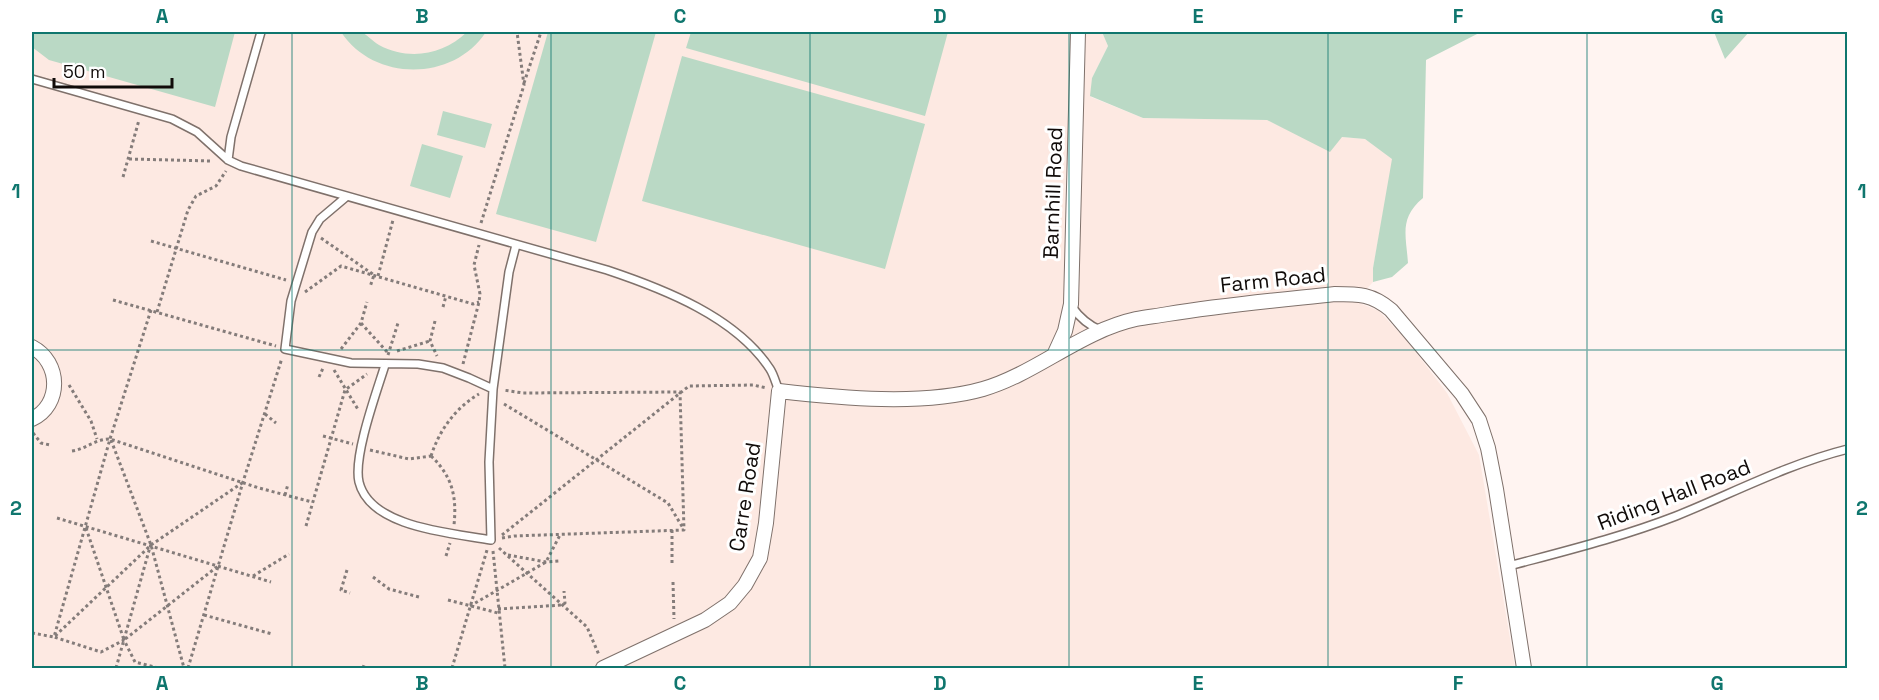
<svg xmlns="http://www.w3.org/2000/svg" width="1879" height="700" font-family="'Space Grotesk',sans-serif">
  <rect width="100%" height="100%" fill="#fff4f1"/>
  <path fill="#fde9e2" d="M 32,32 L 1102,32 L 1108,46 L 1092,78 L 1091,97 L 1143,118 L 1267,120 L 1295,133 L 1365,139 L 1393,159 L 1373,268 L 1373,282 L 1361,295 L 1357,302 L 1379,311 L 1408,342 L 1447,393 L 1479,455 L 1515,668 L 32,668 Z"/>
  <path fill="#bad9c5" d="M 32,32 L 235,32 L 215,107 L 49,60 L 32,47 Z
    M 341,32 C 346,31 354,30 360,32 C 366,33 373,42 379,45 C 409,61 443,55 467,32 L 486,32 C 453,82 374,82 341,32 Z
    M 548,32 L 656,32 L 596,242 L 496,214 Z
    M 691,32 L 948,32 L 925,116 L 686,48 Z
    M 1102,32 L 1481,32 L 1426,60 L 1423,198 C 1399,218 1406,235 1408,263 L 1392,277 L 1373,282 L 1373,268 L 1392,159 L 1365,139 L 1342,137 L 1330,152 L 1267,120 L 1143,118 L 1090,96 L 1092,78 L 1108,46 Z
    M 1714,32 L 1749,32 L 1725,59 Z
    M 682,56 L 925,124 L 885,269 L 642,201 Z
    M 443,111 L 492,124 L 485,148 L 437,135 Z
    M 422,144 L 463,156 L 450,198 L 410,186 Z"/>
  <g fill="none" stroke-linecap="round" stroke-linejoin="round">
    <defs>
      <path id="service" d="M 32,79 L 172,119 L 197,132 L 228,160 L 241,166 L 607,270 C 664,289 736,317 770,369 C 774,375 776,384 779,391
        M 228,160 L 231,137 L 261,32
        M 346,197 L 320,219 L 312,232 L 291,301 L 285,349 L 351,363 L 418,364 L 443,368 L 469,378 L 493,389
        M 1072,307 C 1080,318 1088,325 1100,330
        M 385,365 C 377,391 353,456 359,482 C 370,528 453,533 491,540 L 489,462 L 493,389 L 509,272 L 516,245
        M 1509,566 C 1565,551 1622,537 1676,516 C 1733,493 1788,464 1848,449"/>
      <path id="minor" d="M 32,347 C 61,362 62,405 32,419
        M 1055,353 L 1065,331 L 1071,304 L 1078,32
        M 603,668 L 705,620 L 730,603 L 745,585 L 760,558 L 766,523 L 779,391 C 840,398 923,406 983,389 C 1035,374 1081,331 1136,319 C 1146,317 1157,316 1168,314 C 1223,305 1279,300 1335,294 C 1359,294 1372,294 1391,310 L 1462,394 L 1479,420 L 1488,448 L 1496,489 L 1524,668"/>
    </defs>
    <use href="#service" stroke="#7f716b" stroke-width="10"/>
    <use href="#minor" stroke="#7f716b" stroke-width="16"/>
    <path stroke="#847c7a" stroke-width="3" stroke-dasharray="3 3" stroke-linecap="butt" d="M 524,83 L 541,32
      M 129,159 L 212,161
      M 123,177 L 139,120
      M 481,223 L 524,85 L 517,32
      M 321,238 L 374,275 L 370,287
      M 151,241 L 286,280
      M 378,276 L 393,220
      M 305,292 L 341,266 L 473,304 L 479,302
      M 113,300 L 276,346
      M 443,307 L 446,296
      M 151,310 L 110,439 L 54,637 L 101,652 L 124,640 L 135,662 L 158,668
      M 157,312 L 188,210 L 196,196 L 216,186 L 226,171
      M 32,320 L 32,317
      M 435,321 L 430,341 L 437,356
      M 361,323 L 388,353
      M 341,349 L 361,323 L 367,302
      M 397,351 L 430,341
      M 388,355 L 398,323
      M 463,364 L 479,302 L 480,294 L 474,265 L 479,245
      M 334,370 L 359,411
      M 319,377 L 323,368
      M 69,385 L 91,421 L 97,439
      M 504,404 L 668,503 L 683,528
      M 265,414 L 276,423
      M 33,433 L 41,443 L 50,445
      M 323,436 L 353,444
      M 111,440 L 151,545 L 184,668
      M 370,450 L 409,459 L 431,456
      M 72,451 C 86,449 95,439 110,439 L 259,488 L 312,502
      M 431,456 C 439,431 455,408 479,394
      M 431,456 C 452,476 457,496 454,525
      M 285,495 L 288,484
      M 57,518 L 271,582
      M 306,526 L 345,390 L 367,374
      M 86,528 L 124,640 L 218,566
      M 672,530 L 672,564
      M 502,535 L 689,386 L 753,385 L 767,388
      M 502,538 L 514,536 L 684,530 L 680,392 L 523,393 L 503,390
      M 499,548 L 587,627 L 599,655
      M 493,551 L 505,668
      M 508,555 L 546,562 L 559,561
      M 446,556 L 450,543
      M 347,570 L 341,590 L 350,593
      M 253,576 L 289,554
      M 373,577 L 389,589 L 419,597
      M 673,582 L 674,619
      M 448,600 L 498,613
      M 470,606 L 546,562 L 560,535
      M 498,609 L 562,605 L 565,603 L 564,591
      M 204,615 L 272,634
      M 32,633 L 54,637 L 151,545 L 242,483
      M 116,668 L 150,547
      M 188,668 L 243,482 L 282,358
      M 363,668 L 364,665
      M 452,668 L 487,550"/>
    <use href="#service" stroke="#fff" stroke-width="7"/>
    <use href="#minor" stroke="#fff" stroke-width="14"/>
  </g>
  <path fill="none" stroke="#0f766e" stroke-width="1.5" stroke-opacity="0.55" d="M 292,32 L 292,668M 551,32 L 551,668M 810,32 L 810,668M 1069,32 L 1069,668M 1328,32 L 1328,668M 1587,32 L 1587,668M 32,350 L 1848,350"/>
  <g text-anchor="middle" stroke-width="6" stroke-linejoin="round" paint-order="stroke">
    <g font-size="21" fill="#100b09" stroke="#fff">
      <text transform="translate(1053 193) rotate(-88)" y="7">Barnhill Road</text>
      <text transform="translate(1273 280) rotate(-6)" y="7">Farm Road</text>
      <text transform="translate(1674 495) rotate(-21)" y="7">Riding Hall Road</text>
      <text transform="translate(745 497) rotate(-81)" y="7">Carre Road</text>
    </g>
  </g>
  <rect width="1879" height="700" fill="none" stroke="#ffffff" stroke-width="66"/>
  <path d="M54 78v9h118v-9" fill="none" stroke="#100b09" stroke-width="3"/>
  <text x="63" y="78" font-size="18" fill="#100b09" stroke="#ffffff" stroke-width="4.5" paint-order="stroke">50 m</text>
  <rect x="33" y="33" width="1813" height="634" fill="none" stroke="#0f766e" stroke-width="2"/>
  <g font-size="20" text-anchor="middle" font-weight="bold" fill="#0f766e">
    <text x="162" y="23">A</text>
    <text x="422" y="23">B</text>
    <text x="680" y="23">C</text>
    <text x="940" y="23">D</text>
    <text x="1198" y="23">E</text>
    <text x="1458" y="23">F</text>
    <text x="1717" y="23">G</text>
    <text x="16" y="198">1</text>
    <text x="1862" y="198">1</text>
    <text x="16" y="515">2</text>
    <text x="1862" y="515">2</text>
    <text x="162" y="690">A</text>
    <text x="422" y="690">B</text>
    <text x="680" y="690">C</text>
    <text x="940" y="690">D</text>
    <text x="1198" y="690">E</text>
    <text x="1458" y="690">F</text>
    <text x="1717" y="690">G</text>
  </g>
</svg>
